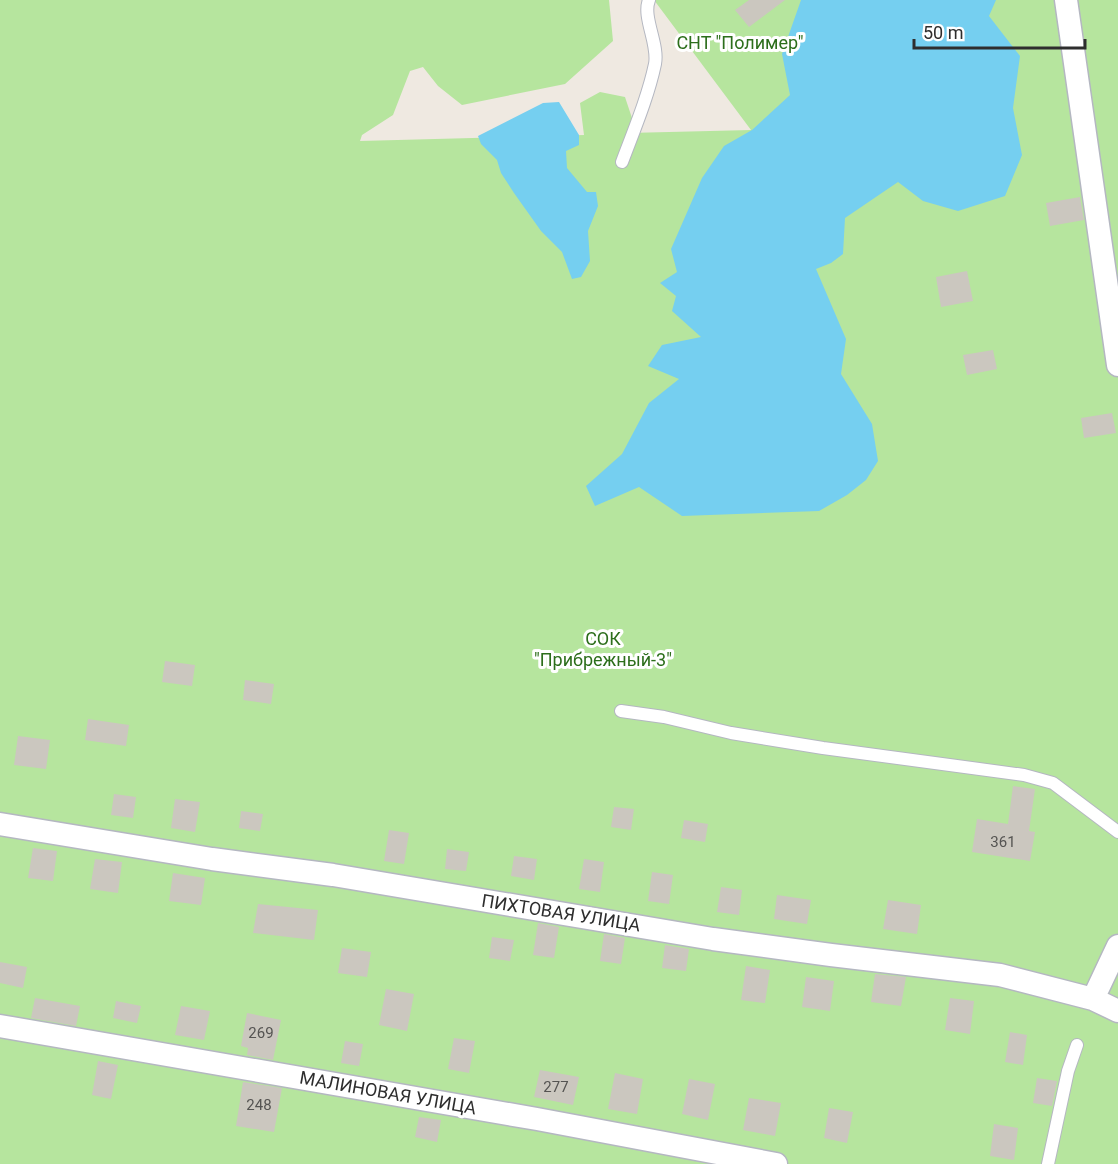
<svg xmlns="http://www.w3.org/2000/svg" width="1118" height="1164" font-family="Roboto,sans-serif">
  <rect width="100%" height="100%" fill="#efe9e1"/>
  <path fill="#b6e59e" d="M 0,0 L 609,0 L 613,41 L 565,84 L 462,105 L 438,86 L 423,67 L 410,71 L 393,115 L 362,135 L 360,141 L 584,135 L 580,103 L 600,92 L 625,97 L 633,121 L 628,133 L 751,130 L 654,0 L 1118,0 L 1118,1164 L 0,1164 Z"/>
  <path fill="#75cff0" d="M 801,0 L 996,0 L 989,16 L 1020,56 L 1013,108 L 1022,155 L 1005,196 L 958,211 L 923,201 L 898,182 L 845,218 L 843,254 L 831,263 L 816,269 L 846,339 L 841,374 L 872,424 L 878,461 L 866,480 L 847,495 L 819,511 L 682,516 L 639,487 L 595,506 L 586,486 L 622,454 L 649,403 L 679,379 L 648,366 L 662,345 L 701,337 L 672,311 L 676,296 L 660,283 L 677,272 L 671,249 L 702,178 L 724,146 L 752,130 L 790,95 L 782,54 Z
    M 559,102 L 579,135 L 579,145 L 566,151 L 567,168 L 587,192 L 596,192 L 598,206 L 588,231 L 590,261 L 581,277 L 572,279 L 562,252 L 541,231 L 514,193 L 501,173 L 497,160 L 481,144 L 478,136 L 543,103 Z"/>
  <path fill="#cbc7bf" d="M 749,0 L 785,0 L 749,27 L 735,10 Z
    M 1080,197 L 1084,220 L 1050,226 L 1046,203 Z
    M 967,271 L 973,301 L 941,307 L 936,277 Z
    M 993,350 L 997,369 L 967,375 L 963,355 Z
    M 1112,413 L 1116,433 L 1084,438 L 1081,418 Z
    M 165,661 L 195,665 L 192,686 L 162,682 Z
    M 245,680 L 274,684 L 271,704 L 243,700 Z
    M 88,719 L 129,725 L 126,746 L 85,740 Z
    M 18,736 L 50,740 L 46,769 L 14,765 Z
    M 1013,786 L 1035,789 L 1029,831 L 1035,832 L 1030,861 L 972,852 L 977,819 L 1008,824 Z
    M 114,794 L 136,797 L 133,818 L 111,815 Z
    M 175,799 L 200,802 L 195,832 L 171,828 Z
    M 614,807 L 634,809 L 631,830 L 611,827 Z
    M 241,811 L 263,814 L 260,831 L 239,828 Z
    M 684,820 L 708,824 L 705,842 L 681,838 Z
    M 389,830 L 409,833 L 404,864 L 384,861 Z
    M 33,848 L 57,851 L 53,881 L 28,878 Z
    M 447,849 L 469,852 L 466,871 L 445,869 Z
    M 514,856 L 537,859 L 534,880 L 511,876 Z
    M 95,859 L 122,862 L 118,893 L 90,889 Z
    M 584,859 L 604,862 L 600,892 L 579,889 Z
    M 652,872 L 673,875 L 669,904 L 648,901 Z
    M 173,873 L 205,878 L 201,905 L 169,901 Z
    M 721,887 L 742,890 L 739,915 L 717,912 Z
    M 777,895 L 811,900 L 807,924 L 774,919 Z
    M 888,900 L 921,905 L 917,934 L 883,929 Z
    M 258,904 L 318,910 L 314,940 L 253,933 Z
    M 538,923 L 559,927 L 554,958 L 533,955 Z
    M 604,934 L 625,938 L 621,964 L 600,961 Z
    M 492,937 L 514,940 L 510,961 L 489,958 Z
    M 665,945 L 689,949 L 686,971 L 662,968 Z
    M 342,948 L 371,952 L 367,977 L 338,973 Z
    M 0,962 L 27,967 L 23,988 L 0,983 Z
    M 746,966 L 770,970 L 765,1003 L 741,1000 Z
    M 875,974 L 906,977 L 901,1006 L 871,1002 Z
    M 806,977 L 834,981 L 830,1011 L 802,1007 Z
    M 386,989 L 414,994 L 407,1031 L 379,1025 Z
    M 35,998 L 80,1006 L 76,1026 L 31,1018 Z
    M 950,998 L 974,1001 L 970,1034 L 945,1030 Z
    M 116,1001 L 141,1006 L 137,1023 L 113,1018 Z
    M 181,1006 L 210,1011 L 204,1040 L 175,1035 Z
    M 247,1013 L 281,1020 L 273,1060 L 247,1055 L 248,1048 L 241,1046 Z
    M 1010,1032 L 1027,1035 L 1023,1065 L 1005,1062 Z
    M 454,1038 L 475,1041 L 469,1073 L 448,1069 Z
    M 345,1041 L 363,1044 L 359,1066 L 341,1063 Z
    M 98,1061 L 118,1065 L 111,1099 L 92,1095 Z
    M 540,1070 L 579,1077 L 573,1105 L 534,1097 Z
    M 615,1073 L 643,1079 L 637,1114 L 608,1109 Z
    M 1037,1078 L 1057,1081 L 1052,1106 L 1033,1103 Z
    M 689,1079 L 715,1084 L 708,1120 L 682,1114 Z
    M 243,1082 L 282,1088 L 274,1132 L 236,1126 Z
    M 749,1098 L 781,1103 L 775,1136 L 743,1130 Z
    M 829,1108 L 853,1112 L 847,1143 L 824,1138 Z
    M 419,1117 L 441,1120 L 437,1142 L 415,1137 Z
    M 994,1124 L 1018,1128 L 1014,1160 L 990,1156 Z"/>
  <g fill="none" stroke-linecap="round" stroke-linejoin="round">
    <defs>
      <path id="lane" d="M 622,162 C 634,130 648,97 655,64 C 659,44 642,17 649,0
        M 621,711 L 664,717 L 731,733 L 823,748 L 1024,775 L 1053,783 L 1118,832
        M 1048,1164 L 1068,1071 L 1077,1045"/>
      <path id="street" d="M 1066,0 L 1118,365
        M 0,824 L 212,859 L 333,875 L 713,939 L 831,955 L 1000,975 L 1093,999 L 1118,1011
        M 1093,999 L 1118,946
        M 0,1026 L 537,1119 L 776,1164"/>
    </defs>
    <use href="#lane" stroke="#b4b7c1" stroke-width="14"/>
    <use href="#street" stroke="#b4b7c1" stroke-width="25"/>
    <use href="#lane" stroke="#fff" stroke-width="12"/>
    <use href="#street" stroke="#fff" stroke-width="22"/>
  </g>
  <g text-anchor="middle" stroke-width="6" stroke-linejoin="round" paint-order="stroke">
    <g font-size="15" fill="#555452">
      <text x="1003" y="847">361</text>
      <text x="261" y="1038">269</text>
      <text x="556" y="1092">277</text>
      <text x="259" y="1110">248</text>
    </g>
    <g font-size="18" fill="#2c6e1b" stroke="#fff">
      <text x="740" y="49">СНТ "Полимер"</text>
      <text x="603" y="645">СОК<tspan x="603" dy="21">"Прибрежный-3"</tspan></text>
    </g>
    <g font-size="18" fill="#2e2e2e" stroke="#fff">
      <text transform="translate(561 913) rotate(9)" y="6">ПИХТОВАЯ УЛИЦА</text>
      <text transform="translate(388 1093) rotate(10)" y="6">МАЛИНОВАЯ УЛИЦА</text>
    </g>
  </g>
  <path d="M914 39v9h171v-9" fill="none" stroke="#2e2e2e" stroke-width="3"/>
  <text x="923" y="39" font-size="18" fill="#2e2e2e" stroke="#ffffff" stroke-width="4.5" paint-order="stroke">50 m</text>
</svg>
